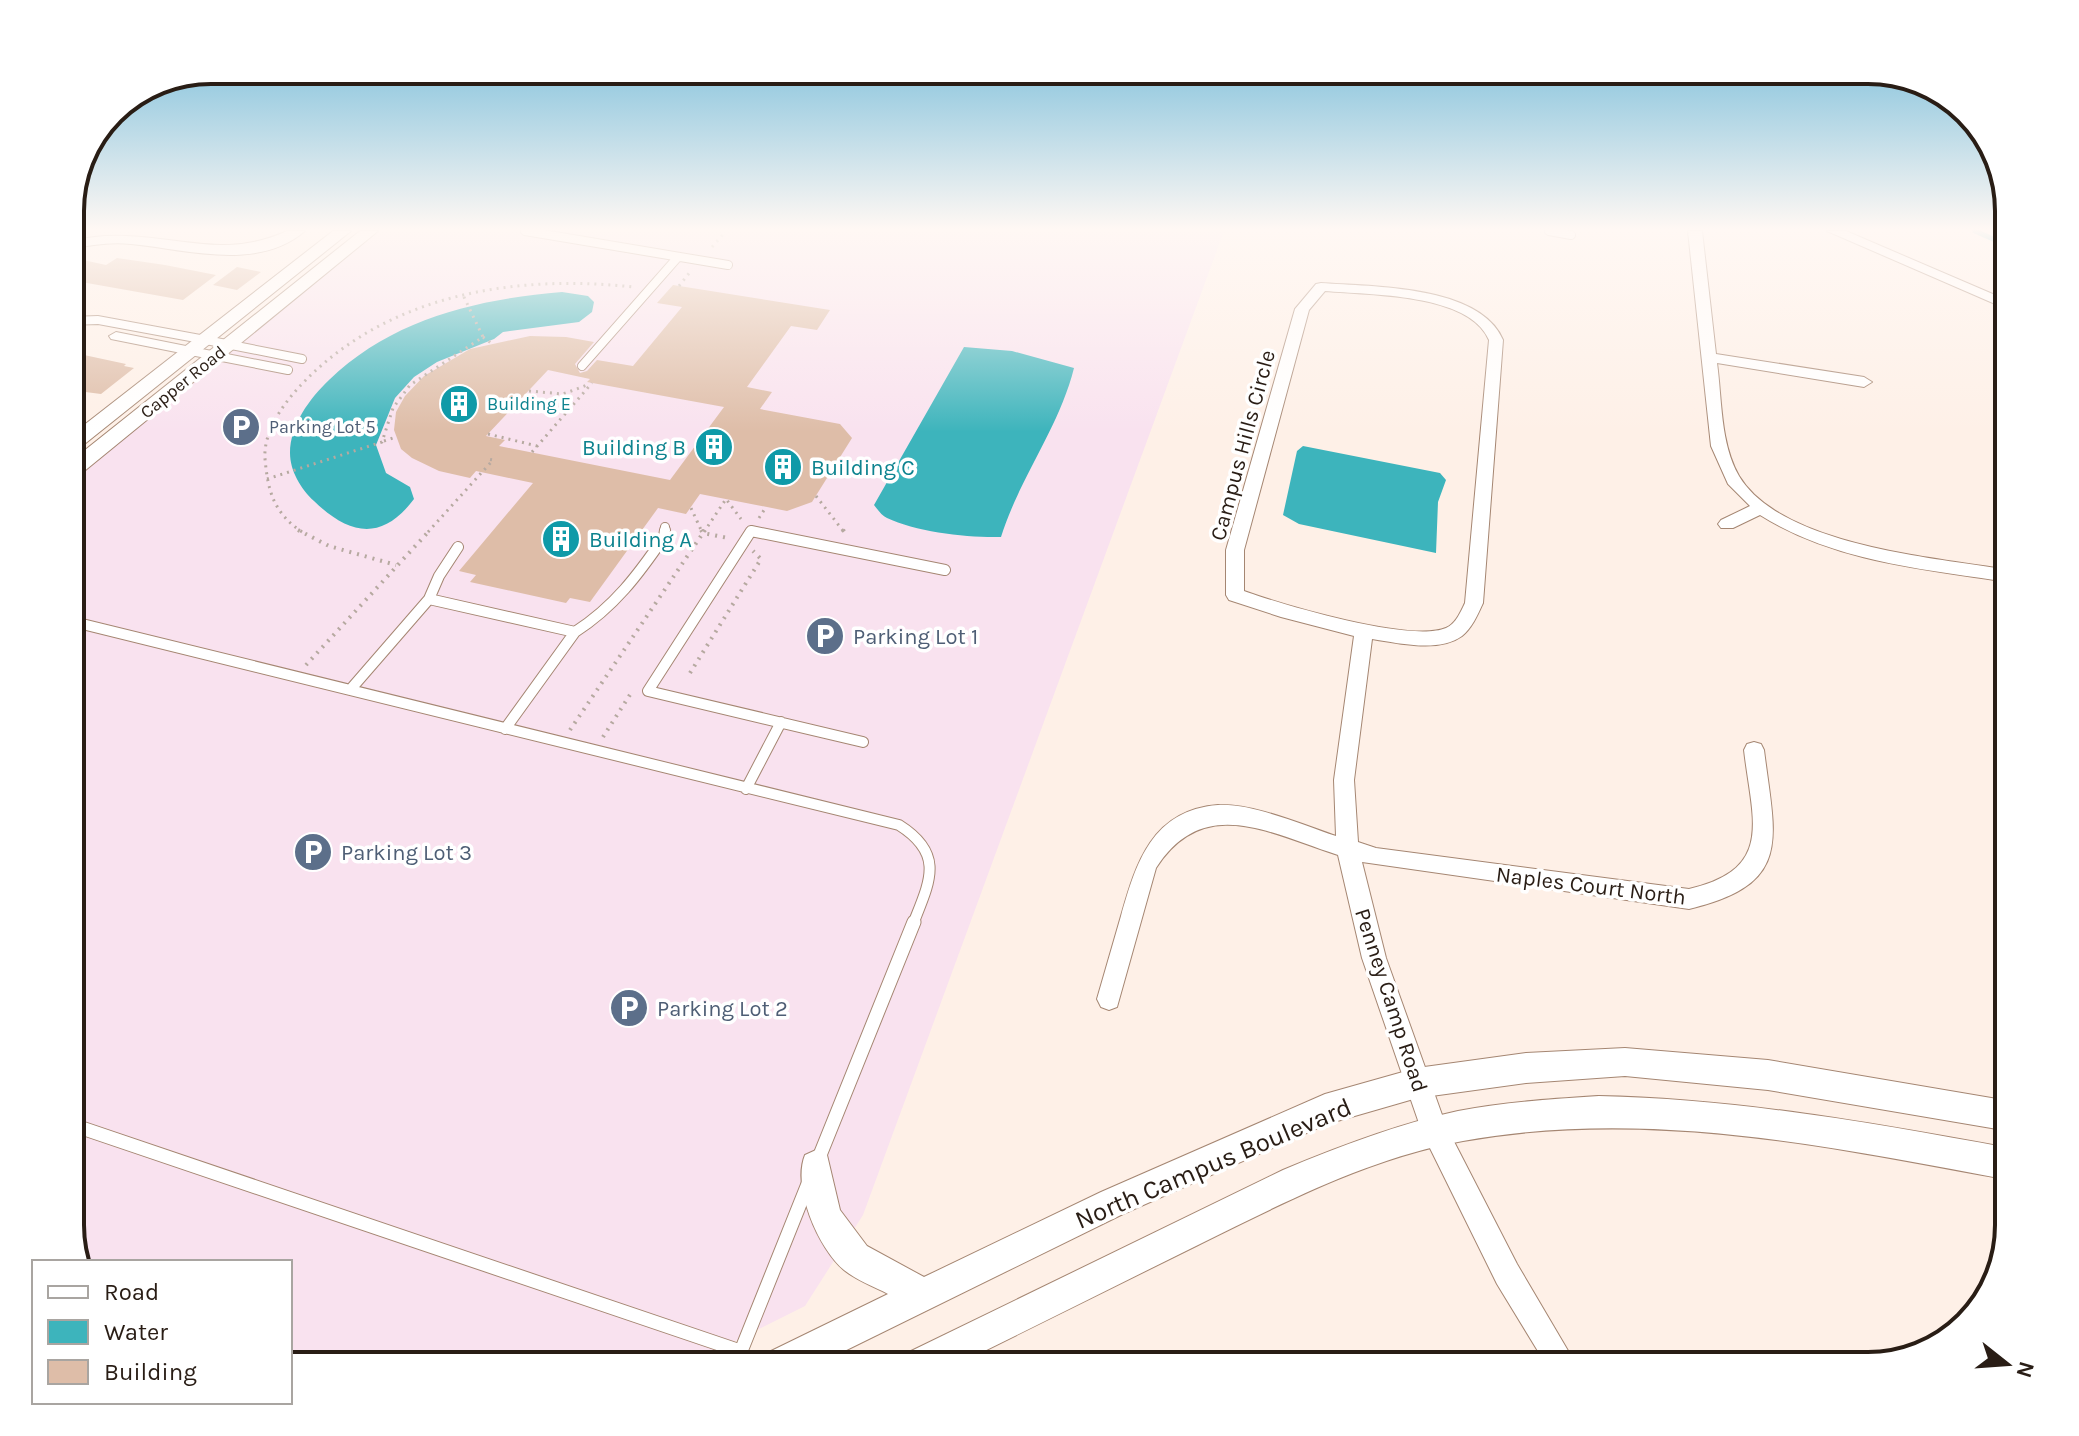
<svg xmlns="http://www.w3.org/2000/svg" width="2079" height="1436" font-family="Karla,sans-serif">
  <rect width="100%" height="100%" fill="#fef0e7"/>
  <path fill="#f9e2ef" d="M 370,231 L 1224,231 L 863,1215 L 805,1306 L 685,1366 L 290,1366 L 290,1262 L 79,1262 L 70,1234 L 70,474 Z"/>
  <path fill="#3db4bc" d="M 562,292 L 588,296 L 594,302 L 592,312 L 579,322 L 503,332 L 494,339 L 437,362 L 414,377 L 395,398 L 376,445 L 386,473 L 410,487 L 414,499 C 382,542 349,535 314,501 C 301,489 290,471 290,453 C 290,425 310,398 329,380 C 392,319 477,299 562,292 Z
    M 964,347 L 1012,351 L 1074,368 C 1059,428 1019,479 1001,537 C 969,538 916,532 887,518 C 882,516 878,510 874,505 Z
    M 1303,446 L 1440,473 L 1446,480 L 1438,502 L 1436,553 L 1299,524 L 1283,515 L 1297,451 Z"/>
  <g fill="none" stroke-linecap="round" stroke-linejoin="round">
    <path stroke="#3db4bc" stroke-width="5" d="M 1975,231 L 2009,246"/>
  </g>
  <path fill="#debda8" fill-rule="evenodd" d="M 117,258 L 165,265 L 216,275 L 183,300 L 70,280 L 70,269 L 83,260 L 106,265 Z
    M 237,267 L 261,272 L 237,290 L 213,285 Z
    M 673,285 L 830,310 L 817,330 L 791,326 L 747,387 L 772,392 L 760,409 L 840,424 L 852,438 L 812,502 L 787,511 L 700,494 L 686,514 L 658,508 L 590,602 L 570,598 L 566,603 L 470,582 L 476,575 L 459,571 L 533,483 L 476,471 L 470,478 L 439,471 L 412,458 L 401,449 L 394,430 L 396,412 L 405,396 L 424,376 L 470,349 L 530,336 L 566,337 L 594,342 L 575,364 L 580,373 L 587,371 L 597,360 L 633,366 L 682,307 L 657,303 ZM 548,370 L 590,379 L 587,382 L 724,407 L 670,480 L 499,446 L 505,440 L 486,436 Z
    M 70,352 L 126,364 L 124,366 L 134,368 L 101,394 L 70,390 Z"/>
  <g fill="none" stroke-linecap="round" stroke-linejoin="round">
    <defs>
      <path id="service-far2" d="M 525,231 L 728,265
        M 1549,231 L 1571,235
        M 206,340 L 302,359
        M 191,351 L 288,370
        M 582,366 L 678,257
        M 665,532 L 665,527
        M 751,532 L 754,532"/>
      <path id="service-far1" d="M 429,599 L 439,576 L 458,547
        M 70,621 L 899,825 C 945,854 930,881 913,924
        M 575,632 C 614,607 638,575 664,537 L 665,530
        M 350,690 L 429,599 L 575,632 L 505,729
        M 863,742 L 648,691 L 751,531 L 945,570
        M 746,789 L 781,722"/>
      <path id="service" d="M 70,1124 L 740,1351
        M 816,1165 L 914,922
        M 735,1366 L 808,1184"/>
      <path id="minor" d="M 287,231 L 305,231 C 257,272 186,249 131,244 C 110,242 91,245 70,249 L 70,241 C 89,237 107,235 126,236 C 186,238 228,258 287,231 Z
        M 1688,231 L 1702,231 L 1716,354 L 1864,377 L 1872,382 L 1864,387 L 1717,363 C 1722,399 1720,443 1739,476 C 1781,546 1936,558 2009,570 L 2009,582 C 1924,569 1835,562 1760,515 L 1733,528 L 1721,528 L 1718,524 L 1721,520 L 1750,506 L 1728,484 L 1711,446 Z
        M 1827,231 L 1846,231 L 2009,301 L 2009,310 Z
        M 1321,283 C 1373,287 1480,285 1503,340 L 1483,603 C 1478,614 1472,628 1462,636 C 1439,653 1398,643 1372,639 L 1354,780 L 1358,842 L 1376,848 L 1689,889 C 1775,869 1752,820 1744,750 L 1747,744 L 1754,742 L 1761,744 L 1764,750 C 1775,839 1794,884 1689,909 L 1362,862 L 1386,958 L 1446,1126 L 1517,1264 L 1577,1366 L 1547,1366 L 1497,1284 L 1422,1132 L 1362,958 L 1338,855 C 1271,834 1204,793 1156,868 L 1117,1007 L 1109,1010 L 1101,1007 L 1097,999 C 1105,971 1113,944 1121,916 C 1136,863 1152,810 1218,805 C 1252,803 1303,825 1336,836 L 1334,780 L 1354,636 L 1281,617 L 1229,600 L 1226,595 L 1226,550 L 1295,309 L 1316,284 ZM 1325,291 C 1369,295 1469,293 1489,340 L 1465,603 C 1461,611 1456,624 1446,628 C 1411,643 1283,605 1244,591 L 1244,550 L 1309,310 Z
        M 98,316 L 206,336 L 213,340 L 206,344 L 98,324 L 70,325 L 70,317 Z
        M 116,332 L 191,347 L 198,351 L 191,355 L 111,339 L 109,336 Z
        M 1689,1352 L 1754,1352 L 1764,1356 L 1768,1366 L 1675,1366 L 1679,1356 Z"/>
      <path id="tertiary" d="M 333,231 L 351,231 L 77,450 L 70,452 L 70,436 Z
        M 360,231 L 378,231 L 77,477 L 70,478 L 70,462 Z
        M 1625,1048 L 1768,1060 L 2009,1101 L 2009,1131 L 1768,1090 L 1625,1076 L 1526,1083 L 1417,1098 L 1327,1124 L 1123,1214 L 814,1366 L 760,1366 L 765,1354 L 888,1294 C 875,1287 856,1280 844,1270 C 818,1248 792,1187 805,1155 L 816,1150 L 827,1155 L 840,1210 L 867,1246 L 924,1277 L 1101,1192 L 1325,1094 L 1417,1068 L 1526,1053 Z
        M 1599,1096 C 1738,1099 1873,1123 2009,1148 L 2009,1180 C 1828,1146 1646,1108 1463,1141 C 1369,1158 1283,1203 1198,1245 C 1117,1285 1036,1326 954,1366 L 900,1366 L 905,1354 L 1283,1170 C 1340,1146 1398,1124 1458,1111 C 1504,1102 1552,1099 1599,1096 Z"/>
    </defs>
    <use href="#service-far2" stroke="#a58672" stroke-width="10"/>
    <use href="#service-far1" stroke="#a58672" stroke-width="12"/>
    <use href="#service" stroke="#a58672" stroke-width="15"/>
    <use href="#minor" stroke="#a58672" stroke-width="2"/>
    <use href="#tertiary" stroke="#a58672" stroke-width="2"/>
    <path stroke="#b6a9a0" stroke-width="3" stroke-dasharray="2 5" stroke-linecap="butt" d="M 712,247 L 726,231
      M 679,286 L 690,272
      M 483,337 L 491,343
      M 529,391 L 563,394 L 590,384
      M 488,434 L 537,446
      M 384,441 L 396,437
      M 532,452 L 592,383
      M 267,479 L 382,442 L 393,408 L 410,385 L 483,337 L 463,295
      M 816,496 L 844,532
      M 691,508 L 702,532
      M 759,518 L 766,507
      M 302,532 C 274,513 268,492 265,459 C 263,432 283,404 301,385 C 387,294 515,274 633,287
      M 428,532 L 493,460 L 488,459
      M 704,532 L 726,499 L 741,519"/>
    <path stroke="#b6a9a0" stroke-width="4" stroke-dasharray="2 6" stroke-linecap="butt" d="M 298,530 L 329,546 L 396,565
      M 701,530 L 703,533 L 728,538
      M 843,530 L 847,535
      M 306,665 L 430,530
      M 690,673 L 761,559 L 753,551
      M 570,730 L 705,530
      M 603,737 L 633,690"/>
    <use href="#service-far2" stroke="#fff" stroke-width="8"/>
    <use href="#service-far1" stroke="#fff" stroke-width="10"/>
    <use href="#service" stroke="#fff" stroke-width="13"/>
    <use href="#minor" fill="#fff" fill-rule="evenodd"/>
    <use href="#tertiary" fill="#fff" fill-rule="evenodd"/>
  </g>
  <linearGradient id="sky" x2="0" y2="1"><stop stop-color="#63b4d6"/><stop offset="0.53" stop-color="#fff8f4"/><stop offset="1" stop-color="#fff8f4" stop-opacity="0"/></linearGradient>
  <rect width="2079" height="432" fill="url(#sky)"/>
  <defs>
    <symbol id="building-disc" viewBox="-11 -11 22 22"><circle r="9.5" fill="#0f9aa8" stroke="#fff"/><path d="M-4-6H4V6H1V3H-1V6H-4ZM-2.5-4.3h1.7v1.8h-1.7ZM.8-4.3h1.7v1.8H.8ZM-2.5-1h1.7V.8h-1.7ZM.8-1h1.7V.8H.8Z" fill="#fff"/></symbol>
    <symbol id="parking-disc" viewBox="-11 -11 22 22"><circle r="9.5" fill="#5c6f8a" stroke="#fff"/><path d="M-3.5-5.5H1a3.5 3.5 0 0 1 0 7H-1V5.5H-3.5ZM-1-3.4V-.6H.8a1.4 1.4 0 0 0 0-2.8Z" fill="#fff"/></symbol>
  </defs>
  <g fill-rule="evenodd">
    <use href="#building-disc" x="437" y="382" width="44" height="44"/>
    <use href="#parking-disc" x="219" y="405" width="44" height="44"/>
    <use href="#building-disc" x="692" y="425" width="44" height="44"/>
    <use href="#building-disc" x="761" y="445" width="44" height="44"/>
    <use href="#building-disc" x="539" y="517" width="44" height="44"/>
    <use href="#parking-disc" x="803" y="614" width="44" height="44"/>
    <use href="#parking-disc" x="291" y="830" width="44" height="44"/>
    <use href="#parking-disc" x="607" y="986" width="44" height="44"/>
  </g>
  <g text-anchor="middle" stroke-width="7" stroke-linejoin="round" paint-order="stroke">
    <g font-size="18" fill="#291d15" stroke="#fff">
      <text transform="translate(183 382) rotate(-39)" y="6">Capper Road</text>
    </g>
    <g font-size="18" fill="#0d838f" stroke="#fff" text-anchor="start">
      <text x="487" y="410">Building E</text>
    </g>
    <g font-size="18" fill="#4e5e75" stroke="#fff" text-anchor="start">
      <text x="269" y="433">Parking Lot 5</text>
    </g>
    <g font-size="22" fill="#291d15" stroke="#fff">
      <text transform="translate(1242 445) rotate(-75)" y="8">Campus Hills Circle</text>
      <text transform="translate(1591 885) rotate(7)" y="8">Naples Court North</text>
      <text transform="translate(1392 1000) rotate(72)" y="8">Penney Camp Road</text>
    </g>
    <g font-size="22" fill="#0d838f" stroke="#fff" text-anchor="start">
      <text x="686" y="455" text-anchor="end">Building B</text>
      <text x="811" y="475">Building C</text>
      <text x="589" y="547">Building A</text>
    </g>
    <g font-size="22" fill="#4e5e75" stroke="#fff" text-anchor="start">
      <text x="853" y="644">Parking Lot 1</text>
      <text x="341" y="860">Parking Lot 3</text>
      <text x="657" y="1016">Parking Lot 2</text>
    </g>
    <g font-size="26" fill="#291d15" stroke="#fff">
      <text transform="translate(1213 1163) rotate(-23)" y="9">North Campus Boulevard</text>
    </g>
  </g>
  <path d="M0 0H2079V1436H0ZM211 84H1868A127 127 0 0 1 1995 211V1225A127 127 0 0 1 1868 1352H211A127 127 0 0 1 84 1225V211A127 127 0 0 1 211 84Z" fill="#fff" fill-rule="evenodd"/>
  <path fill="none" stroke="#291d15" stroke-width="4" d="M211 84H1868A127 127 0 0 1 1995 211V1225A127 127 0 0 1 1868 1352H211A127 127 0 0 1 84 1225V211A127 127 0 0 1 211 84Z"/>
  <rect x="32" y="1260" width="260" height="144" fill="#ffffff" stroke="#a9a5a1" stroke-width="2"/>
  <rect x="48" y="1286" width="40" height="12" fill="#ffffff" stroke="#a9a5a1" stroke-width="2"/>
  <text x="104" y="1300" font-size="24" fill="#291d15">Road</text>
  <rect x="48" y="1320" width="40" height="24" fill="#3db4bc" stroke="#a9a5a1" stroke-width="2"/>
  <text x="104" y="1340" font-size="24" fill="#291d15">Water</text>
  <rect x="48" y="1360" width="40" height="24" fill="#debda8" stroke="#a9a5a1" stroke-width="2"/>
  <text x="104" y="1380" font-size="24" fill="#291d15">Building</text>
  <g transform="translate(2007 1364) rotate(107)" stroke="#ffffff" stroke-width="6" paint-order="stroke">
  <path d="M0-6L14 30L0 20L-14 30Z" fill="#291d15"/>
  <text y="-12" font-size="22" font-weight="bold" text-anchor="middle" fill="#291d15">N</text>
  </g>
</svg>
